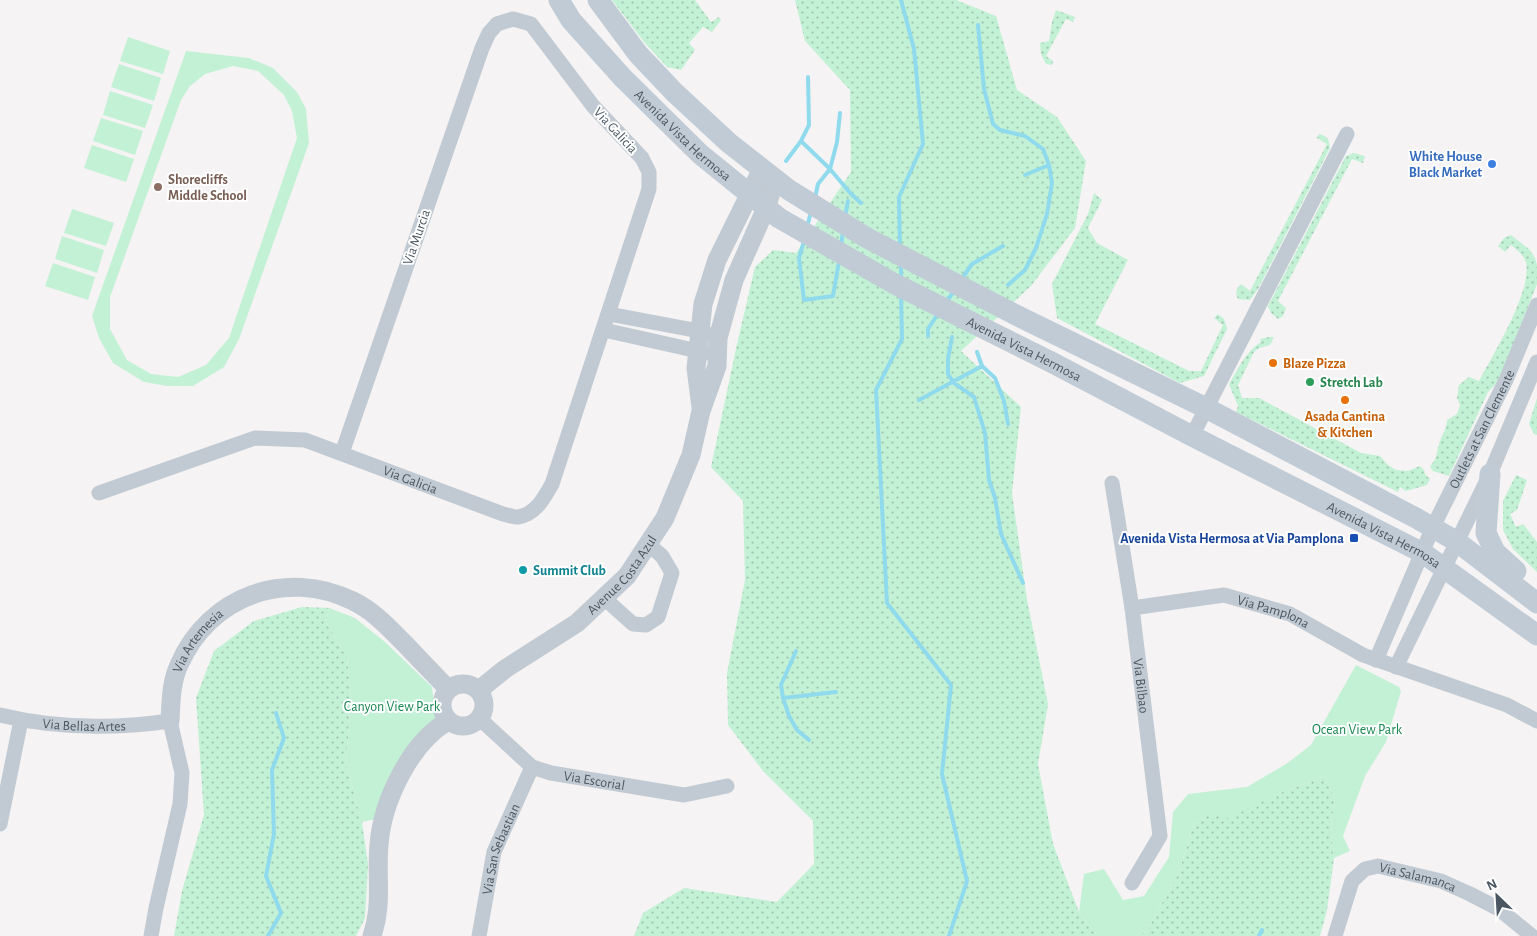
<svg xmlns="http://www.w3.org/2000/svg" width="1537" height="936" font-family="'Alegreya Sans',sans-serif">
  <defs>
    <pattern id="grass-dots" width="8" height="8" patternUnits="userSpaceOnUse" patternTransform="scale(1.25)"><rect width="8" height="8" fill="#c3f1d5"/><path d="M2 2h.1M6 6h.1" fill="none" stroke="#a0c6b0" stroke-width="1.8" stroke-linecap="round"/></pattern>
  </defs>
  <rect width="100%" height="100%" fill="#f5f3f3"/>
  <path fill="url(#grass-dots)" d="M 612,0 L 695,0 L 711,22 L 719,17 L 721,20 L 712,32 L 703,27 L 689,43 L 695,50 L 681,70 L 667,67 L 644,42 Z
    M 795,0 L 956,0 L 996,16 L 1017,90 L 1057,117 L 1086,161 L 1075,228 L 1031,286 L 961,351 L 1021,407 L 1012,493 L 1027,600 L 1048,704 L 1038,764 L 1053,844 L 1079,912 L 1097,936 L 634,936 L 643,913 L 684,888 L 777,902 L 814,864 L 813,821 L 763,771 L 728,725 L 727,673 L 745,580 L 743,501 L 711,467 L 737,344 L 755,267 L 773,250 L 796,253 L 851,172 L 850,90 L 805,41 Z
    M 1056,10 L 1075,17 L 1073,22 L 1066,19 L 1046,56 L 1053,61 L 1052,65 L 1046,64 L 1041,54 L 1040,43 L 1049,41 L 1052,22 Z
    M 1319,134 C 1328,136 1329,140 1330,148 L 1258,289 L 1250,300 L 1238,299 C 1235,292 1236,289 1241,284 L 1250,291 L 1327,144 L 1317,138 Z
    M 1354,153 L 1365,156 L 1363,163 L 1352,159 L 1278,301 L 1286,308 L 1283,316 L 1278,319 L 1271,313 L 1268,306 L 1346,156 Z
    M 1094,193 L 1102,200 L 1088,228 L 1097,243 L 1128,260 L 1095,324 L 1189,371 L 1201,371 L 1223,325 L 1214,318 L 1218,314 L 1224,319 L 1227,329 L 1204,376 L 1180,383 L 1057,318 L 1052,284 L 1088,214 Z
    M 1511,235 L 1530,250 L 1535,258 L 1537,265 L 1537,284 L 1501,376 L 1494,386 L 1488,392 L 1449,476 L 1433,471 L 1430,467 C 1438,456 1436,455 1439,444 C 1442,434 1446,431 1447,420 L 1457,414 L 1460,405 L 1457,398 L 1459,385 L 1469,377 L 1479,381 C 1493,354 1532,292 1526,263 C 1524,255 1517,250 1511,245 L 1505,252 L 1498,246 L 1504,238 Z
    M 1269,337 L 1274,337 L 1270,345 L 1259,348 L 1254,352 L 1238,385 L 1242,398 L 1259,398 L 1361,453 L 1380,456 L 1388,465 L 1396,470 L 1408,471 L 1420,466 L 1424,470 L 1425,474 L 1430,479 L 1427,485 L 1406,491 L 1400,487 L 1398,492 L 1236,412 L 1238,406 L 1229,384 C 1238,369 1246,351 1261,342 L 1260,339 Z
    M 1537,398 L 1537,435 L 1534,434 L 1529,424 Z
    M 1516,475 L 1527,480 L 1517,510 L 1510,514 L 1516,527 L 1523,524 L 1537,542 L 1537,572 L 1513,549 L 1503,530 L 1503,501 Z
    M 302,607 L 329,608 L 326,622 L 347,657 L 351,698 L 346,764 L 362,822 L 368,864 L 365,918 L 356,936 L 174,936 L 182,891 L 204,815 L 196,698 L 214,651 L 254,621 Z
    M 1325,776 L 1335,799 L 1331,825 L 1334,858 L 1327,910 L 1320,936 L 1134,936 L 1146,932 L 1179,872 L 1193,825 L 1209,814 L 1280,793 Z"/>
  <path fill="#c3f1d5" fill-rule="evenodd" d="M 128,37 L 170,51 L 163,74 L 120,61 Z
    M 186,51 L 249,58 L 273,68 L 297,92 L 306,109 L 309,143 L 239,339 L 224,367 L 193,386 L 167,386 L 144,382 L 113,363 L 99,338 L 92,316 ZM 233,66 L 258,71 L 284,95 L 292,111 L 297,138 L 229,338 L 206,365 L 178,377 L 151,374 L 127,360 L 110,329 L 110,297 L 181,100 L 190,86 L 205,74 Z
    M 119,64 L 161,78 L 154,101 L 111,87 Z
    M 110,91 L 153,105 L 145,128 L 103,115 Z
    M 101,118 L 143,131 L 135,155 L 93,141 Z
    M 92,145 L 134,159 L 126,182 L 84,168 Z
    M 72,209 L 114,223 L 106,246 L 64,233 Z
    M 62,236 L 104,250 L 97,273 L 55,259 Z
    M 53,263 L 95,277 L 88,300 L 45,286 Z
    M 329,608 L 355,618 L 385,642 L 432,687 L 436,718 L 429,727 L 376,819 L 362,822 L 346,764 L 351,698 L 347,657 L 326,622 Z
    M 1356,665 L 1399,687 L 1401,691 L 1386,742 L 1365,776 L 1343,836 L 1350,851 L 1334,858 L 1331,825 L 1335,799 L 1325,776 L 1280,793 L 1228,818 L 1209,814 L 1193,825 L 1179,872 L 1146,932 L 1134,936 L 1097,936 L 1079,912 L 1084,874 L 1104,869 L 1123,900 L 1144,896 L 1169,857 L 1173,812 L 1188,794 L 1247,787 L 1286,764 L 1311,745 Z"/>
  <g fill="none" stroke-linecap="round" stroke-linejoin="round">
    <path stroke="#90daee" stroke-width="4" d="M 978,25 L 984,89 L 993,124 L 1000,130 L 1025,136 L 1043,149 L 1049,165 L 1052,183 L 1047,214 L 1036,248 L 1025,270 L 1008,285
      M 801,141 L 830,169 L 851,194 L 861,203
      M 786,161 L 801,141 L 809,125 L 808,77
      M 1025,175 L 1049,165
      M 815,198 L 818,184 L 830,169 L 837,142 L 840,113
      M 845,217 L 848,201
      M 807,227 L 811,212
      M 804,241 L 799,258 L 804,300 L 833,296 L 839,261
      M 841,246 L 843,231
      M 900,248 L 899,197 L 923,144 L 914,49 L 901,0
      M 901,263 L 901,278
      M 961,280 L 972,264 L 1003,246
      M 901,295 L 902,339 L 876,390 L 887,603 L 951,685 L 942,774 L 967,881 L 949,936
      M 946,302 L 955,290
      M 928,336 L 928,329 L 939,312
      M 952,337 L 948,359 L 948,374 L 954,383 L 974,397 L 985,433 L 989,480 L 995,498 L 1001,534 L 1023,583
      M 977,352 L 982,366 L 995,378 L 1004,401 L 1008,424
      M 919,400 L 982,366
      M 796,651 L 781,685 L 783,698 L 789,716 L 797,730 L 809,740
      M 783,698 L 836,692
      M 268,936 L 281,913 L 266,876 L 274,834 L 272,770 L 284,738 L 276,713
      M 1259,936 L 1262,930"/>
    <g stroke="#c1cad2" stroke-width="15">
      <path d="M 609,314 L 699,331 L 710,335"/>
      <path d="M 604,330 L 707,353"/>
      <path d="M 1192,436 L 1347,134"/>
      <path id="s1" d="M 1112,483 L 1132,608 L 1160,836 L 1132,883"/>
      <path id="s2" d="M 99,493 L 255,438 L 305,440 L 503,514 C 507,515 514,517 518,517 C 536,514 544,498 552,484 L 649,189 L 649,172 L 642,158 L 593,106 L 531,24 L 513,19 L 497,24 L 489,33 L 482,48 L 342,453"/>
      <path d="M 604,598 L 633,624 L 646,625 L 658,617 L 672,573 L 662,556 L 648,544"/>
      <path id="s3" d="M 1132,608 L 1224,595 L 1290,614 L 1363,655 L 1507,705 L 1537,721"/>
      <path id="s4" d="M 1376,660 L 1433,527 L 1506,380 L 1537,305"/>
      <path d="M 1396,667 L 1490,474 L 1537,362"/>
      <path id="s5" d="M 0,715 C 54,728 114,729 170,721 L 182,773 L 180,804 L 156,908 L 151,936"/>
      <path id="s6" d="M 479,718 L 532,767 L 551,773 L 684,795 L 727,786"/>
      <path d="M 0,824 L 21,720"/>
      <path id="s7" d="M 479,936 L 494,852 L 532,767"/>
      <path id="s8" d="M 1335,936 L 1352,881 L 1365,869 L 1378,866 L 1441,881 L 1470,894 L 1499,909 L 1532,936"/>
    </g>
    <g stroke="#c1cad2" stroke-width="19">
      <path d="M 701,407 L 696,368 L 703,304 L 717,260 L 762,169"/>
      <circle cx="463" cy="705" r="21"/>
      <path id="s9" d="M 479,690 L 505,669 L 577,623 L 627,576 L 665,518 L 691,455 L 701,411 L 717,366 L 718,338 L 734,280 L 766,208 L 775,180"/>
      <path id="s10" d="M 170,721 C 171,702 171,682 179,665 C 209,596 286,568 353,601 C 374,611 390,629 406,645 C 420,660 434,674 448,689"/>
      <path d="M 372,936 C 383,903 376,878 379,845 C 382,802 410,743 448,721"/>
    </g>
    <g stroke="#c1cbd6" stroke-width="21">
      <path id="s11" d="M 559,0 L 571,20 L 622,77 L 700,154 L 779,218 L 893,283 L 1053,363 L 1192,436 L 1423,553 L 1537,635"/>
      <path d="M 598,0 L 638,54 L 674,92 L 729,143 L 789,190 L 867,238 L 1014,314 L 1206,408 L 1416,518 L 1456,541 L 1537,603"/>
      <path d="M 1490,474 L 1486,533 L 1495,552 L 1516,571"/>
    </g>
  </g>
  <circle fill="#3f7fe0" stroke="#fff" stroke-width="2" cx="1492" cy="164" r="5"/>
  <circle fill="#8d6e63" stroke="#fff" stroke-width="2" cx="158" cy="187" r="5"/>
  <g fill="#e8710a" stroke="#fff" stroke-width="2">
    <circle cx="1273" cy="363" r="5"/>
    <circle cx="1345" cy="400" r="5"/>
  </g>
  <circle fill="#2e9e5b" stroke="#fff" stroke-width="2" cx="1310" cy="382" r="5"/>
  <rect fill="#1a4fb4" stroke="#fff" stroke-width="2" x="1349" y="533" width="10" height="10" rx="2.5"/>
  <circle fill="#0f9aa8" stroke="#fff" stroke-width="2" cx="523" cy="570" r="5"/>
  <g text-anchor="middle" stroke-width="4" stroke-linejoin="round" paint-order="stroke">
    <g font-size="14" fill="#4a5661" stroke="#fff">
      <text transform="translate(616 130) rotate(47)" y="5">Via Galicia</text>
      <text dy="5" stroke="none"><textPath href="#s11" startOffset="184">Avenida Vista Hermosa</textPath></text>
      <text transform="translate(416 237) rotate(-71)" y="5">Via Murcia</text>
      <text dy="5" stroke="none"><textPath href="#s11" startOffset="589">Avenida Vista Hermosa</textPath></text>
      <text dy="5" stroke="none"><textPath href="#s4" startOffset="254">Outlets at San Clemente</textPath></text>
      <text dy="5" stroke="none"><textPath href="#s2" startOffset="328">Via Galicia</textPath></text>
      <text dy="5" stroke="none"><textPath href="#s11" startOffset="994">Avenida Vista Hermosa</textPath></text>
      <text dy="5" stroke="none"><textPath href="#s9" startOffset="185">Avenue Costa Azul</textPath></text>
      <text dy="5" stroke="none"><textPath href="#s3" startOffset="145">Via Pamplona</textPath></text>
      <text dy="5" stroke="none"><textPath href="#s10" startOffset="88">Via Artemesia</textPath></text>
      <text dy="5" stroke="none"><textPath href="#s1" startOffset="205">Via Bilbao</textPath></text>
      <text dy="5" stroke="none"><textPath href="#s5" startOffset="85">Via Bellas Artes</textPath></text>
      <text dy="5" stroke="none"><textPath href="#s6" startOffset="136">Via Escorial</textPath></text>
      <text dy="5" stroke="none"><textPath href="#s7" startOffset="90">Via San Sebastian</textPath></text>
      <text dy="5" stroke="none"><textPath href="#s8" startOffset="130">Via Salamanca</textPath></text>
    </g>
    <g font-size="14" font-weight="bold" fill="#366cbe" stroke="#fff" text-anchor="end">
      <text x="1482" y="161">White House<tspan x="1482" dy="16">Black Market</tspan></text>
    </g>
    <g font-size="14" font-weight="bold" fill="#785e54" stroke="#fff" text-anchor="start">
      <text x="168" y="184">Shorecliffs<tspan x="168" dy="16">Middle School</tspan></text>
    </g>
    <g font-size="14" font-weight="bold" fill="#c56008" stroke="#fff" text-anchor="start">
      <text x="1283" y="368">Blaze Pizza</text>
      <text x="1345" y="421" text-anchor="middle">Asada Cantina<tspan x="1345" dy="16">&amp; Kitchen</tspan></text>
    </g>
    <g font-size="14" font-weight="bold" fill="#27864d" stroke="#fff" text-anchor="start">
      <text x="1320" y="387">Stretch Lab</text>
    </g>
    <g font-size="14" font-weight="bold" fill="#164399" stroke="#fff" text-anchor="end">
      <text x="1344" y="543">Avenida Vista Hermosa at Via Pamplona</text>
    </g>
    <g font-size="14" font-weight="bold" fill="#0d838f" stroke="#fff" text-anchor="start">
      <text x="533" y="575">Summit Club</text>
    </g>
    <g font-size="14" fill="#17864f" stroke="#fff">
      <text x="392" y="711">Canyon View Park</text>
      <text x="1357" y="734">Ocean View Park</text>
    </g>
  </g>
  <g transform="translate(1497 896) rotate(335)" stroke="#ffffff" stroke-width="4" paint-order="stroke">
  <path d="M0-4L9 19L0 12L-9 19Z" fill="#4a5661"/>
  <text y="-8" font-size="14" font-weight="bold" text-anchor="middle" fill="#4a5661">N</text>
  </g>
</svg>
